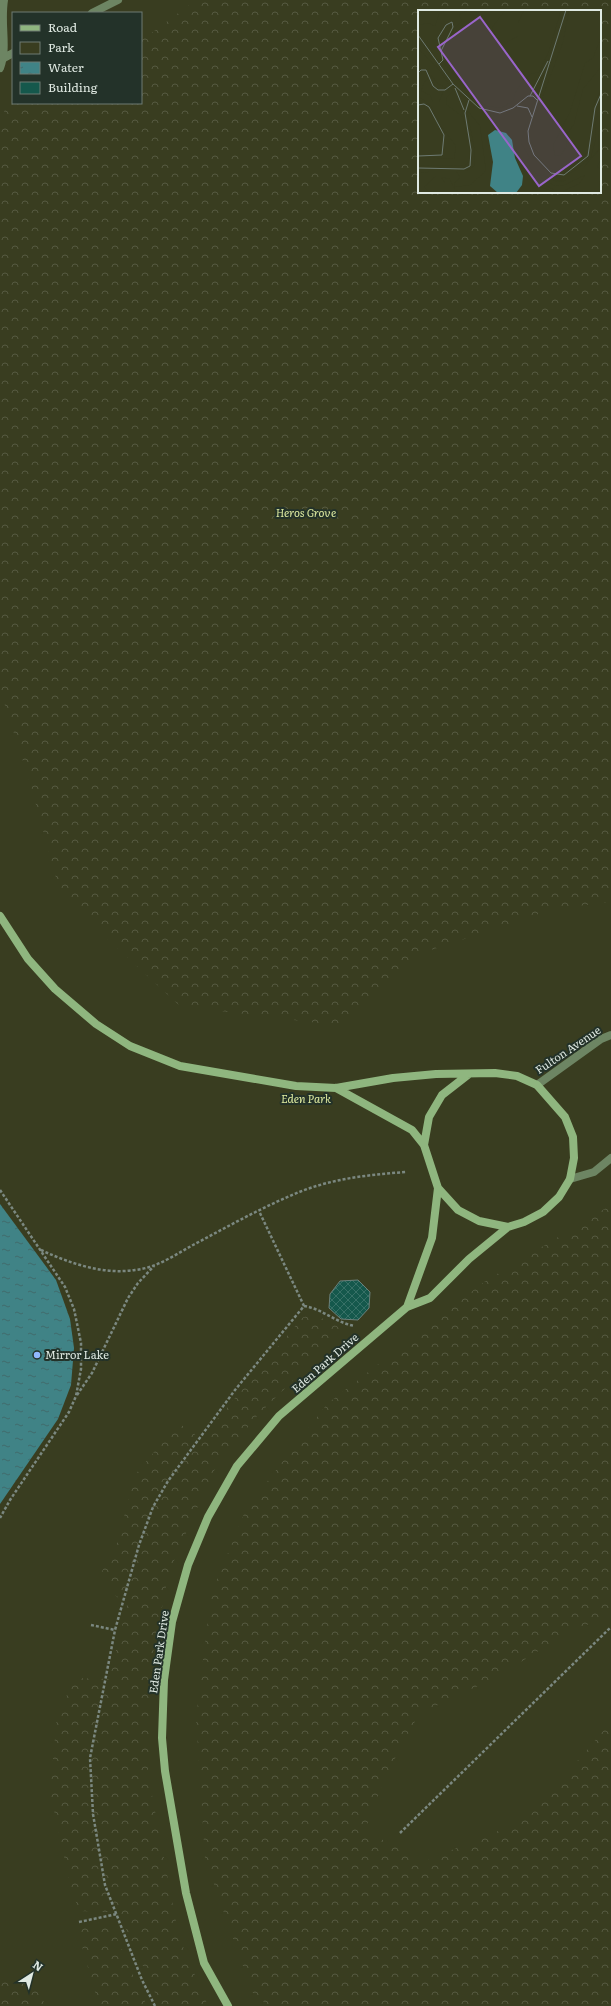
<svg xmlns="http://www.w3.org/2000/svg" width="611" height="2006" font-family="Literata,serif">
  <defs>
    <pattern id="forest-crowns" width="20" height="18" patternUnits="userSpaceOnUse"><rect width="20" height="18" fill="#393d20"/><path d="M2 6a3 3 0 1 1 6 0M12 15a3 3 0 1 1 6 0" fill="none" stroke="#555940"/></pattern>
    <pattern id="water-ripples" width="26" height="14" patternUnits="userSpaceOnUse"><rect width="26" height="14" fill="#408386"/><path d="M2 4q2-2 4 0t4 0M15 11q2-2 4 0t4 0" fill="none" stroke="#416b6c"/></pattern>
    <pattern id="building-cross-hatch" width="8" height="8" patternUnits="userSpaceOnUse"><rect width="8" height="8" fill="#15584c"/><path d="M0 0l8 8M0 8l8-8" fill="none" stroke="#377066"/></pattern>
  </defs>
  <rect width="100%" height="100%" fill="#233229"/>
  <path fill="#393d20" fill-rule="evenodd" d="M 0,0 L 611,0 L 611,2006 L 0,2006 ZM 419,11 L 600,11 L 600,192 L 419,192 ZM 13,13 L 141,13 L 141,103 L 13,103 Z"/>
  <path fill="url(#forest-crowns)" fill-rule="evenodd" d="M 196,0 L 611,0 L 611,902 L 554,909 L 416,955 L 342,1026 L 180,1006 L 61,896 L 30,783 L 0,690 L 0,120 L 13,93 L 13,103 L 141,103 L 141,32 L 150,34 ZM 419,11 L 600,11 L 600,192 L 419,192 Z
    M 611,1205 L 611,1615 L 565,1634 L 499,1676 L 419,1714 L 385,1777 L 365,1830 L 423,1862 L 527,1819 L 611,1722 L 611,2006 L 269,2006 L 252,1992 L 205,1859 L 196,1718 L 211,1594 L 246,1509 L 327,1404 L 484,1282 Z
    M 312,1313 L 344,1330 L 255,1418 L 213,1472 L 169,1572 L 152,1658 L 148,1774 L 179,1937 L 208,2006 L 161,2006 L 125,1927 L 108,1912 L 79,1911 L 70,1884 L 50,1792 L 57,1716 L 75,1678 L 109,1679 L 127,1605 L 110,1591 L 101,1573 L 116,1547 L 135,1475 L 178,1423 L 194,1433 L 199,1441 L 302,1318 Z
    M 109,1920 L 147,2006 L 101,2006 L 95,1992 L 77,1929 Z
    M 34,1972 L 45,2006 L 2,2006 L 0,2004 L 0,1983 Z"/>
  <path fill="url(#water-ripples)" d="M 0,1204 L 56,1280 L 70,1319 L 74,1348 L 71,1385 L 58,1419 L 0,1504 Z"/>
  <path fill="url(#building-cross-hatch)" stroke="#6b807b" d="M 358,1280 L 370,1292 L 369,1308 L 358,1320 L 341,1319 L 329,1308 L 330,1294 L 340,1281 Z"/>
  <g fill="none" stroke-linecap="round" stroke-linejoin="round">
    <path stroke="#7b8880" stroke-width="2.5" stroke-dasharray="3 2" stroke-linecap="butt" d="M 0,1190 L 65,1287 L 74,1309 L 81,1343 L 81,1369 L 76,1396 L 69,1412 L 10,1500 L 0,1518
      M 41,1250 C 69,1263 103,1275 135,1270 C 156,1268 175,1255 193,1245 C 225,1228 257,1210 290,1196 C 327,1179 366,1175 406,1172
      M 304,1306 C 323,1309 336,1323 355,1326
      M 77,1395 L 92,1373 L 128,1298 L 138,1283 L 154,1266
      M 91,1625 L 115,1630
      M 400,1833 L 611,1627
      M 79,1922 L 117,1914
      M 155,2006 L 142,1980 L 105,1885 L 93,1814 L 90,1758 L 115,1630 L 139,1545 L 153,1507 L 168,1481 L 235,1390 L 304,1306 L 259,1211"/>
    <path stroke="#6d8563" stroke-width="8" d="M 92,13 L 118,0
      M 4,58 L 13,53
      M 0,68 C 8,47 0,25 4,0"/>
    <path stroke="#6d8563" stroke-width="8" d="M 537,1085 L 601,1039 L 611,1035
      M 570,1179 L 594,1172 L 611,1158"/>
    <path stroke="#8fb67f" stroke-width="8" d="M 0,916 L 28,959 L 55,989 L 96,1024 L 130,1046 L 180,1066 L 296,1086 L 336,1088 L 393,1078 L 436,1074 L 495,1073 L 517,1076 L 537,1085 L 565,1117 L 573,1137 L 574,1158 L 570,1179 L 559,1197 L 543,1212 L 524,1222 L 508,1227 L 469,1259 L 430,1298 L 407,1307 L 279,1416 L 237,1466 L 208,1517 L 188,1565 L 172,1622 L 164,1680 L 162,1738 L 165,1771 L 186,1893 L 204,1963 L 228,2006
      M 336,1088 L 412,1130 L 424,1145 L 438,1188 L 458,1210 L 479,1221 L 508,1227
      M 424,1145 L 429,1117 L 442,1095 L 469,1074
      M 407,1307 L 432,1238 L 438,1188"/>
  </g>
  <circle fill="#91b8fd" stroke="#233229" stroke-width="1.5" cx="37" cy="1355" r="4"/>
  <g text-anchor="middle" stroke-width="4" stroke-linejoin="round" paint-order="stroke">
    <g font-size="11" font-style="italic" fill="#dfeba0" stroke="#233229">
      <text x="306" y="517">Heros Grove</text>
      <text x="306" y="1103">Eden Park</text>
    </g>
    <g font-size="11" fill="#dfe9e2" stroke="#233229">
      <text transform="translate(568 1050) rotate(-34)" y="4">Fulton Avenue</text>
      <text transform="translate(325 1363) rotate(-41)" y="4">Eden Park Drive</text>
      <text transform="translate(159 1652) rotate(-82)" y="4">Eden Park Drive</text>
    </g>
    <g font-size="11" fill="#dfe9e2" stroke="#233229" text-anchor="start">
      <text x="45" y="1359">Mirror Lake</text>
    </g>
  </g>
  <g transform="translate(418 10)">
    <rect width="183" height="183" fill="#233229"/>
    <path d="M 0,0 L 183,0 L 183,183 L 0,183 Z" fill="#393d20"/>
    <path d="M 0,0 L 30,0 L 21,4 L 17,16 L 10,13 L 1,15 ZM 50,0 L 87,0 L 74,18 L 78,27 L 88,33 L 100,26 L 100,13 L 106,0 L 143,0 L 131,41 L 121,62 L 113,64 L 104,72 L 97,83 L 95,91 L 83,98 L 69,96 L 53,84 L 26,53 L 25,42 L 28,34 L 32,32 L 36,19 L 44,11 L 41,5 ZM 151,0 L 183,0 L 183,27 L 175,48 L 167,53 L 152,102 L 135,135 L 137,146 L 143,145 L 148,137 L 149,124 L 156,114 L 165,79 L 183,57 L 183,79 L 175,96 L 171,137 L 167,146 L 148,162 L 142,163 L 128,156 L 120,146 L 113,130 L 113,118 L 145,32 ZM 0,38 L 22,61 L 35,81 L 28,88 L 29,95 L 45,107 L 52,137 L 51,151 L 47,156 L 0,155 L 0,147 L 36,149 L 38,136 L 23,116 L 13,96 L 0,86 ZM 13,65 L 20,74 L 29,78 L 25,82 L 21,92 L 15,92 L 12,85 L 3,81 L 6,73 ZM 49,100 L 62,116 L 68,161 L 52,175 L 37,177 L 36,174 L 42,167 L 38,161 L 50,160 L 56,156 L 57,142 ZM 182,102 L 180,140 L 166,157 L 183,138 L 183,149 L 179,157 L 183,159 L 181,183 L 156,180 L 140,183 L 119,176 L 121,172 L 136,180 L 147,180 L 161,174 L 167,165 L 144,176 L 135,175 L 122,167 L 124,165 L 139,172 L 146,171 L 148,170 L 138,171 L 125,164 L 124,164 L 121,166 L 113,159 L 109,150 L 112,148 L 103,133 L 108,113 L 111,112 L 109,129 L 114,145 L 130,162 L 142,168 L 158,160 L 173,147 L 178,128 L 177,115 L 180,103 ZM 11,161 L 18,161 L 18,166 L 6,177 L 10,181 L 21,183 L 0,183 L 0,162 L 9,163 ZM 23,167 L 32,169 L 37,180 L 44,183 L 27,183 L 27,173 Z" fill="#393d20" fill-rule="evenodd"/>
    <path d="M 77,120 L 88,123 L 94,130 L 97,148 L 105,166 L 104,175 L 98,183 L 80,183 L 72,176 L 75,152 L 70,125 Z" fill="#408386"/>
    <path fill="none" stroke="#6e7b73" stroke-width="1" d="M 148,0 L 110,121 L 111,132 L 116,145 L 133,163 L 146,165 L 170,146 L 177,98 L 183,84M 0,25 L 35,74 L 61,98 L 82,103 L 95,98 L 110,86 L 115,86 L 119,90M 21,54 L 25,50 L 20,28 L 28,15 L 34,12 L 35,17 L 23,41M 0,63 L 3,60 L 8,60 L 15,76 L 20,80 L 27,80 L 35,74M 37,78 L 46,100M 112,86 L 130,51M 0,95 L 6,94 L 11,97 L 26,125 L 24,145 L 0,146M 99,96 L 110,98 L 114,107M 0,158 L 46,159 L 52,156 L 53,140 L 47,103 L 51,90"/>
    <path fill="#9965ca" fill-opacity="0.15" stroke="#9965ca" stroke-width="2" d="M 62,7 L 163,146 L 121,176 L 20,37 Z"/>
    <rect width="183" height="183" fill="none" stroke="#dfe9e2" stroke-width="2"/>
  </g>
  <rect x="12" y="12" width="130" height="92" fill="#233229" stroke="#6e7b73"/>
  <rect x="20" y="25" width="20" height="6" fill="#8fb67f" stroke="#6e7b73"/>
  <text x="48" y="32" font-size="12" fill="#dfe9e2">Road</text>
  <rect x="20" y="42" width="20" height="12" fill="#393d20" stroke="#6e7b73"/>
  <text x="48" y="52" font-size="12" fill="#dfe9e2">Park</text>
  <rect x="20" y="62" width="20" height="12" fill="url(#water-ripples)" stroke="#6e7b73"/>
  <text x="48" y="72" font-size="12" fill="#dfe9e2">Water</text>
  <rect x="20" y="82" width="20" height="12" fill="#15584c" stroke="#6e7b73"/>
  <text x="48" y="92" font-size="12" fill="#dfe9e2">Building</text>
  <g transform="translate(32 1974) rotate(36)" stroke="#233229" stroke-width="3" paint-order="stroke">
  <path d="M0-3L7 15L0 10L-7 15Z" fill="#dfe9e2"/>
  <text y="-6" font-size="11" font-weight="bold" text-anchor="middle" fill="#dfe9e2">N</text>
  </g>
</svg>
